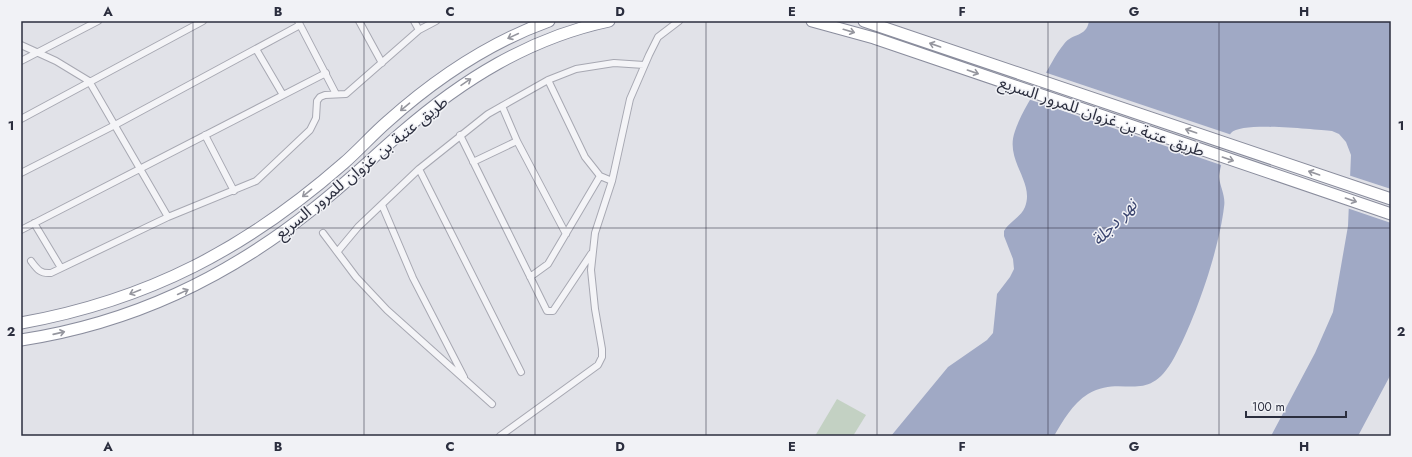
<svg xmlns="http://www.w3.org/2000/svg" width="1412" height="457" font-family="Jost,'Noto Sans Arabic',sans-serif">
  <rect width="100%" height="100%" fill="#e1e2e8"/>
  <path fill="#c3d1c3" d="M 837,399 L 866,415 L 853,436 L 815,436 Z"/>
  <path fill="#a0a9c5" d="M 1089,21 L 1391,21 L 1391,374 L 1358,436 L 1271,436 L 1315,353 L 1333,312 L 1348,226 L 1351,155 L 1346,142 L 1339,134 L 1332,131 C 1314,130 1242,121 1231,133 C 1228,137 1219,172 1219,177 C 1220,187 1226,196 1224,207 C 1219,250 1195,320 1174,358 C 1147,407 1123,373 1088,394 C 1072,404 1063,421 1054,436 L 891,436 L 948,367 L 987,340 L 993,333 L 997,294 L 1010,277 L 1014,269 L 1013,259 L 1004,236 L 1004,231 C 1009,222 1021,217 1025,207 C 1035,181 1004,161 1015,131 C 1021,113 1032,97 1042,80 C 1049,68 1055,55 1064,44 C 1073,32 1086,38 1089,21 Z"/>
  <path fill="#e1e2e8" d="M 1044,72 L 1232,135 L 1224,166 L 1028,99 Z
    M 1348,175 L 1391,189 L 1391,223 L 1347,208 Z"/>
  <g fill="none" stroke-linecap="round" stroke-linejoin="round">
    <defs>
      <path id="minor" d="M 298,21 L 336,94
        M 359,21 L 382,63
        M 414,21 L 419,30
        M 21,45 L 56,61 L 89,81 L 168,217
        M 256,49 L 283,95
        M 21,61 L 98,21
        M 548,80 L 585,157 L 600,176 L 612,181
        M 502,106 L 517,141 L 566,234
        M 21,119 L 203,21
        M 205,135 L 234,191
        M 460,135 L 547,311 L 553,311 L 591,254
        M 473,162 L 517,141
        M 419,169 L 521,372
        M 21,173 L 115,125 L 300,25
        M 382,205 L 413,278 L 464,377
        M 34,223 L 61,268
        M 21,230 L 326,73
        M 323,233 L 356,277 L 387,310 L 492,404
        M 338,251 L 358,227 L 419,169 L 488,114 L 548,80 L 576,69 L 614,63 L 644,65
        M 31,261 C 37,269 40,274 51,273 L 168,217 L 256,181 L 310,130 L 316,118 L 317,101 L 320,97 L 325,95 L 346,94 L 419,30 L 436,21
        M 530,277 L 548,264 L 600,176
        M 500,436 L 598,365 L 602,357 L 602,349 L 595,309 L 591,270 L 595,233 L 612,181 L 630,99 L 649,55 L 658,37 L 679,21"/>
      <path id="motorway" d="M 812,21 L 874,38 L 1391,214
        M 864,21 L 1391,199
        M 21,323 C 149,300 247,248 344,163 C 359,150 372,135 387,122 C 435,79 488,43 549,21
        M 21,340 C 132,323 226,278 313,209 C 344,185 372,158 401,133 C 462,80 529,38 609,21"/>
    </defs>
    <use href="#minor" stroke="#a7a8b2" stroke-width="8"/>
    <use href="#motorway" stroke="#8a8d9d" stroke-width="13"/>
    <use href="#minor" stroke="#f4f4f7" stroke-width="6"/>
    <use href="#motorway" stroke="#fff" stroke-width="11"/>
  </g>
  <defs><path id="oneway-shaft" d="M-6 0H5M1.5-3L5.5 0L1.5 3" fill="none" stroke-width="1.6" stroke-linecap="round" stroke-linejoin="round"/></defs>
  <g stroke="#95969e">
    <use href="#oneway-shaft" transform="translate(849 31) rotate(16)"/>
    <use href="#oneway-shaft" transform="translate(513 36) rotate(155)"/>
    <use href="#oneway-shaft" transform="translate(935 45) rotate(-161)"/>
    <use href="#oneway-shaft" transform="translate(973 72) rotate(19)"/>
    <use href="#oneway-shaft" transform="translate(466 82) rotate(-34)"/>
    <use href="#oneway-shaft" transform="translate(405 107) rotate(140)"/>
    <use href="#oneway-shaft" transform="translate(1191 131) rotate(-161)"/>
    <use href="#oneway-shaft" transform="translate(1228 159) rotate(19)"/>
    <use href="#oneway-shaft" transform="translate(1314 173) rotate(-161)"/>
    <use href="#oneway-shaft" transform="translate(307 193) rotate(141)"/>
    <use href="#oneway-shaft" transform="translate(1351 200) rotate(19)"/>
    <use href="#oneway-shaft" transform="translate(135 292) rotate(158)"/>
    <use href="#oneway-shaft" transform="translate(183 292) rotate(-25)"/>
    <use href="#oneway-shaft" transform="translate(59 333) rotate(-13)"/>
  </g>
  <path fill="none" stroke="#2b2e3e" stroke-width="1" stroke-opacity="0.55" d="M 193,21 L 193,436M 364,21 L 364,436M 535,21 L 535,436M 706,21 L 706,436M 877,21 L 877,436M 1048,21 L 1048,436M 1219,21 L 1219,436M 21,228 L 1391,228"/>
  <g text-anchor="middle" stroke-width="3" stroke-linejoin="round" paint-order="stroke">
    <g font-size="16" fill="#2b2e3e" stroke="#f1f2f6">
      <text transform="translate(1102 116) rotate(19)" y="6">طريق عتبة بن غزوان للمرور السريع</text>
      <text transform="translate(361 167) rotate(-39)" y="6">طريق عتبة بن غزوان للمرور السريع</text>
    </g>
    <g font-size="17" font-style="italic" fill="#3a446e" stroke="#f1f2f6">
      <text transform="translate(1114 222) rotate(-46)" y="6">نهر دجلة</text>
    </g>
  </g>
  <rect width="1412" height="457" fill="none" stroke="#f1f2f6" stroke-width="44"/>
  <path d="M1246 411v6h100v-6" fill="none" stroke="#2b2e3e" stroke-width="2"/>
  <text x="1252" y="411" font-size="12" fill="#2b2e3e" stroke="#f1f2f6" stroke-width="3" paint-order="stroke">100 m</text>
  <rect x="22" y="22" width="1368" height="413" fill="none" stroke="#2b2e3e" stroke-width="1.5"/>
  <g font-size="13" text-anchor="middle" font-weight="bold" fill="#2b2e3e">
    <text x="108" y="16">A</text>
    <text x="278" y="16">B</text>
    <text x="450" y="16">C</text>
    <text x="620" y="16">D</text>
    <text x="792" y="16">E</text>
    <text x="962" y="16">F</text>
    <text x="1134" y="16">G</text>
    <text x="1304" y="16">H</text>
    <text x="11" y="130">1</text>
    <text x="1401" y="130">1</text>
    <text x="11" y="336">2</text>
    <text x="1401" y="336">2</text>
    <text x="108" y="451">A</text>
    <text x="278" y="451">B</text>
    <text x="450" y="451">C</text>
    <text x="620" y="451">D</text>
    <text x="792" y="451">E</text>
    <text x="962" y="451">F</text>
    <text x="1134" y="451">G</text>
    <text x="1304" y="451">H</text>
  </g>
</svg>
